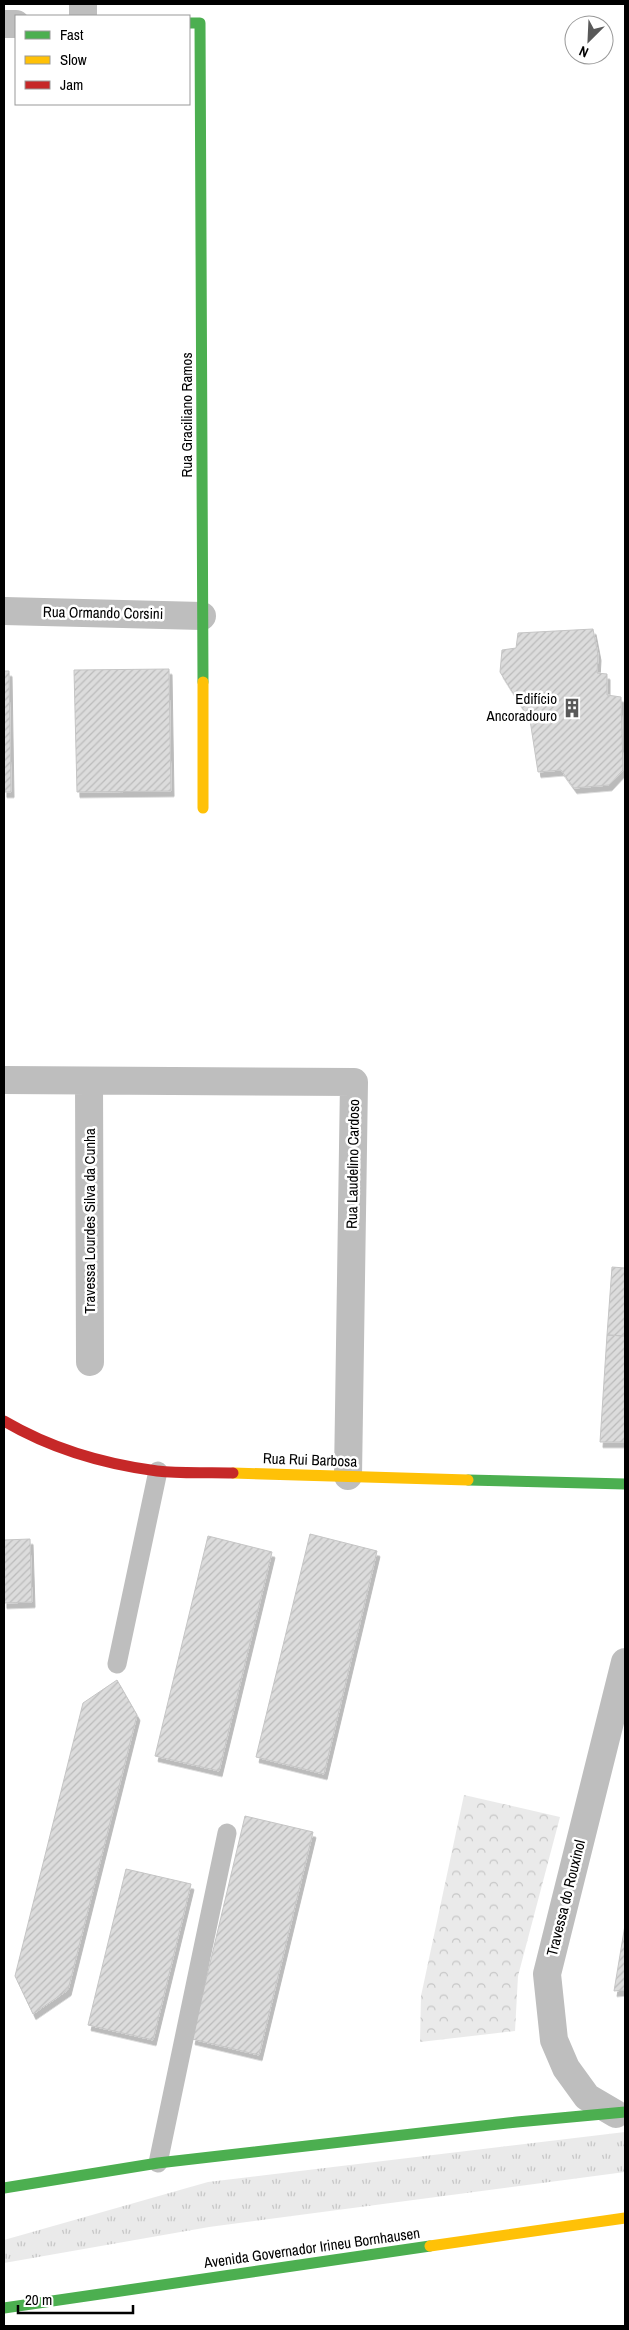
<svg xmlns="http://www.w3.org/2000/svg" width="629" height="2330" font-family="'Archivo Narrow',sans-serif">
  <defs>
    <pattern id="grass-tufts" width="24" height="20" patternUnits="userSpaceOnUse" patternTransform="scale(1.25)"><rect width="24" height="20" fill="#eaeaea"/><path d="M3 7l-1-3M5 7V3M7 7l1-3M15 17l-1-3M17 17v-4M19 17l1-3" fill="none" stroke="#c7c7c7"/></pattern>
    <pattern id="park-crowns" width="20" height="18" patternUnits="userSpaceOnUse" patternTransform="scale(1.25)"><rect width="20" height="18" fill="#eaeaea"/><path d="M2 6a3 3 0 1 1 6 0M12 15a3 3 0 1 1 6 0" fill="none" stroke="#c7c7c7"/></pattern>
    <pattern id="building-hatch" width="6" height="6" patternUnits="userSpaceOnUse" patternTransform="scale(1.25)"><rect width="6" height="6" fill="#dcdcdc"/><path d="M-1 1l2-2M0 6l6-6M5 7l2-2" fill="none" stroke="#bbb"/></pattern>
    <filter id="shadow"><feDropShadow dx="3" dy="5.5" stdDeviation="0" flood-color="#0004"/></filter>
  </defs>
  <rect width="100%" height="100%" fill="#fff"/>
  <path fill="url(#grass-tufts)" d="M 625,2132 L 625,2172 L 209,2227 L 4,2263 L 4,2240 L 208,2182 Z"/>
  <path fill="url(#park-crowns)" d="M 464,1795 L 560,1817 L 518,1976 L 515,2031 L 420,2042 L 421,1996 Z"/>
  <path fill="url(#building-hatch)" stroke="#c5c5c5" filter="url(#shadow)" d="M 593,629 L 598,655 L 597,673 L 607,674 L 607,695 L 621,697 L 623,770 L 609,785 L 574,788 L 561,770 L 538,772 L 530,720 L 500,672 L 502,650 L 516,648 L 518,633 Z
    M 169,669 L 171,791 L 77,792 L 74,670 Z
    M 4,671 L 9,671 L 11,792 L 4,792 Z
    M 612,1267 L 625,1268 L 625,1336 L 607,1335 Z
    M 607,1335 L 625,1336 L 625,1442 L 600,1442 Z
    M 310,1534 L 377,1551 L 324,1774 L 256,1757 Z
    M 208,1536 L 272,1552 L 219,1771 L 155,1756 Z
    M 30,1539 L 32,1602 L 4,1603 L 4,1540 Z
    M 117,1680 L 137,1715 L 68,1990 L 33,2014 L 15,1976 L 83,1703 Z
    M 245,1816 L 313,1832 L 259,2055 L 192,2039 Z
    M 126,1869 L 191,1884 L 153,2040 L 88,2025 Z
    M 625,1925 L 625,1990 L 614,1991 Z"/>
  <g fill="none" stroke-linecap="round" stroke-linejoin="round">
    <path stroke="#bebebe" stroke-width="19" d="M 117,1664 L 158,1471
      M 158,2163 L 227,1833"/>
    <path stroke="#bebebe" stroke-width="28" d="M 83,4 L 83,16
      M 4,24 L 16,24
      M 4,611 L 202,616
      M 4,1080 L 354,1082 L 348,1476
      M 89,1081 L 90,1362
      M 616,2114 L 587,2097 L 566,2068 L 554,2040 L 547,1974 L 625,1662"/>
    <path stroke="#4caf50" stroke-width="11" d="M 189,23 L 200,23 L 203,682
      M 468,1480 L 625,1484
      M 4,2188 L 158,2163 L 517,2122 L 625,2112
      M 4,2308 L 430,2246"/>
    <path stroke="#ffc107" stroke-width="11" d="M 203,682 L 203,808
      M 233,1473 L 468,1480
      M 430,2246 L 625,2218"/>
    <path stroke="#c62828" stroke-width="11" d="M 4,1421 C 50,1448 104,1464 157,1471 C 182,1474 208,1472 233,1473"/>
  </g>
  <defs>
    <symbol id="building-bare" viewBox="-9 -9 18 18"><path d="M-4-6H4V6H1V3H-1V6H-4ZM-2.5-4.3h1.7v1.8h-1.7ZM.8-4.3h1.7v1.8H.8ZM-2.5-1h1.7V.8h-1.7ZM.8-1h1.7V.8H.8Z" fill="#595959" stroke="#fff" stroke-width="2.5" paint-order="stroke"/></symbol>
  </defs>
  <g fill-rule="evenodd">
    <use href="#building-bare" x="558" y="694" width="28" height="28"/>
  </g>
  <g text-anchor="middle" stroke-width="5" stroke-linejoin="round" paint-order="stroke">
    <g font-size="15" fill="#000" stroke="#fff">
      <text transform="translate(187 415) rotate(-90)" y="5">Rua Graciliano Ramos</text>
      <text transform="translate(103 613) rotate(1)" y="5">Rua Ormando Corsini</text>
      <text transform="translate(353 1164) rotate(-89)" y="5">Rua Laudelino Cardoso</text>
      <text transform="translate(90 1221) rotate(-90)" y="5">Travessa Lourdes Silva da Cunha</text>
      <text transform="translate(310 1460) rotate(2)" y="5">Rua Rui Barbosa</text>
      <text transform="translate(566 1898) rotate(-76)" y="5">Travessa do Rouxinol</text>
      <text transform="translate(312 2248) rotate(-8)" y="5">Avenida Governador Irineu Bornhausen</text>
    </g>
    <g font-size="15" fill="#000" stroke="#fff" text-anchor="end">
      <text x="557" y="704">Edifício<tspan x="557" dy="17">Ancoradouro</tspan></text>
    </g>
  </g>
  <rect width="629" height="2330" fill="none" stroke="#000000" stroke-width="10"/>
  <rect x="15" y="15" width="175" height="90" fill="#ffffff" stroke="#999999"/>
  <rect x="25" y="31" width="25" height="8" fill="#4caf50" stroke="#999999"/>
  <text x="60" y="40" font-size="15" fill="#000000">Fast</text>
  <rect x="25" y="56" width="25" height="8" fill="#ffc107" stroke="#999999"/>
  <text x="60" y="65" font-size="15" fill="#000000">Slow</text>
  <rect x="25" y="81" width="25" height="8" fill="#c62828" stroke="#999999"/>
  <text x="60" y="90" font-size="15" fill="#000000">Jam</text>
  <g transform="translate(589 40) rotate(204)"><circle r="24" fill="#ffffff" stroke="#999999"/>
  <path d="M0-4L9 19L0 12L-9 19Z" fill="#595959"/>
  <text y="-8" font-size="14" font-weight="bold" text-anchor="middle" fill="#000000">N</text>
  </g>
  <path d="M18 2305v8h115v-8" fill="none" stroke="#000000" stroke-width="2.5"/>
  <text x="25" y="2305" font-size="15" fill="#000000" stroke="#ffffff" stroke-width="4" paint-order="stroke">20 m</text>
</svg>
